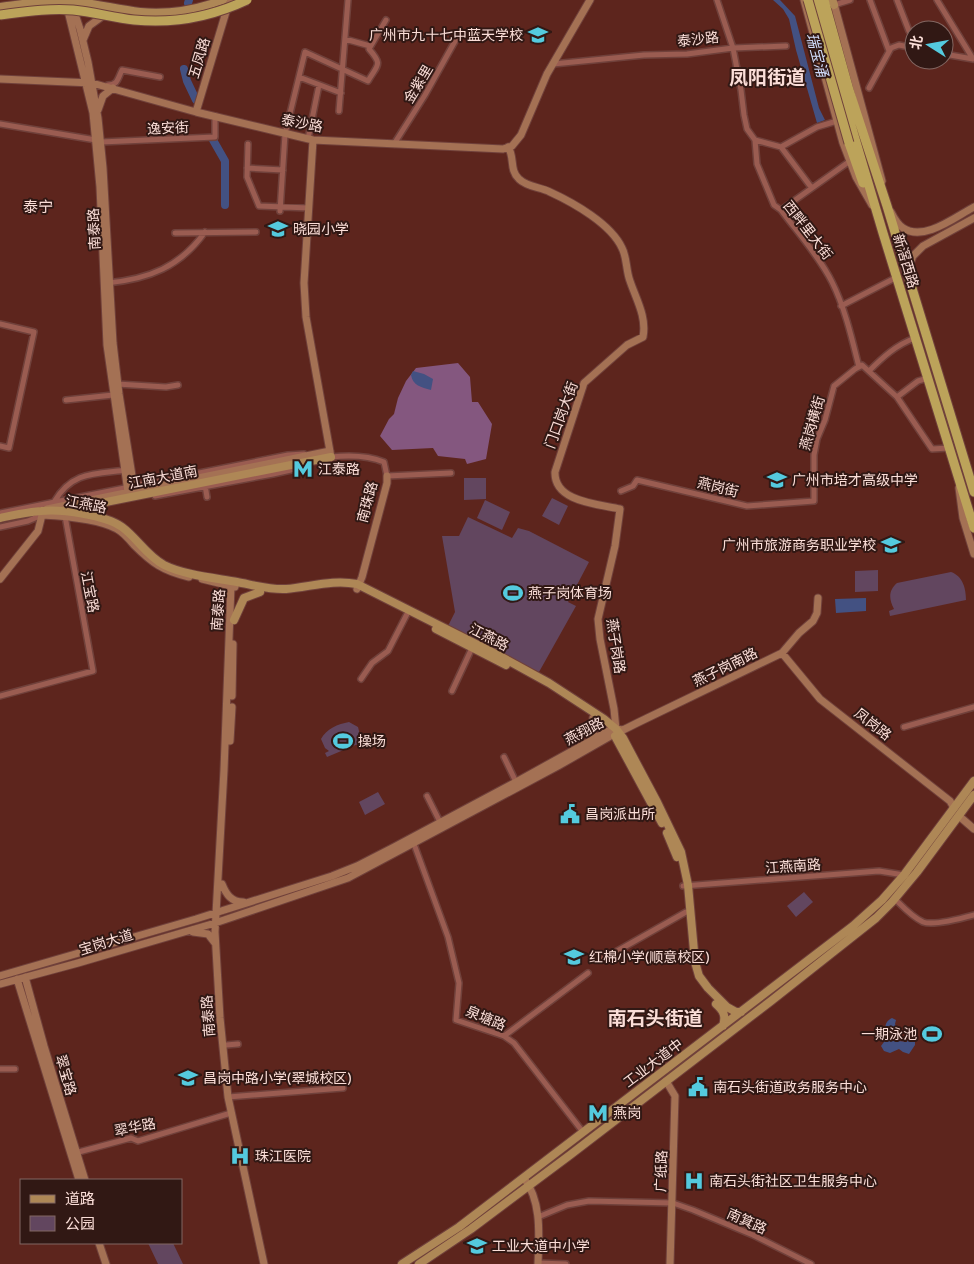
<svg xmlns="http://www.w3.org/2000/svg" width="974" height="1264" font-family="'Varela Round','Noto Sans SC',sans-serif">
  <rect width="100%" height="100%" fill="#5d251d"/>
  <path fill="#62465f" d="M 464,478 L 486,478 L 486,499 L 464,500 Z
    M 552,498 L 568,506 L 559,525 L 542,516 Z
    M 485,500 L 510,512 L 502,530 L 477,518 Z
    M 468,517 L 512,538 L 518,528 L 529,531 L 589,562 L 568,602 L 576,606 L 539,672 L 448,626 L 455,612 L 442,536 L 459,536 Z
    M 878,570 L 878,591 L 855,592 L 855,571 Z
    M 951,572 C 963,576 966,589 966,600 L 890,616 L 889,611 L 894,609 C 889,599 888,591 897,583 Z
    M 349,722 L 358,727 L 359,731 L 359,739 L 363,738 L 365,741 L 327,757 L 325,753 L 329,751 L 325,748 L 321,739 C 326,729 338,724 349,722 Z
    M 378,792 L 385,804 L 365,815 L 359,802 Z
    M 804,892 L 813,902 L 796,917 L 787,906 Z
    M 148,1243 L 173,1243 L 183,1264 L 158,1264 Z"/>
  <path fill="#84577f" d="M 458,363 L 470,377 L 472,402 L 478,402 L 492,424 L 486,459 L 467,464 L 465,459 L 438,456 L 433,448 L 392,450 L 380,436 L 389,419 L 394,414 L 398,398 L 406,381 L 416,368 Z"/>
  <path fill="#435182" d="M 773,0 L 780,0 L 795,16 L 819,108 L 825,120 L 817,123 L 796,50 L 789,19 L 783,9 Z
    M 413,371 L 424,374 L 433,379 L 431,390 C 421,387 413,386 411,375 Z
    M 866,598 L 866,611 L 836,613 L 835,599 Z
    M 892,1018 L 896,1020 L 895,1024 L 899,1031 L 899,1041 L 907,1042 L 908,1036 L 915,1039 L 915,1045 L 909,1054 L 903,1052 L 899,1049 L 890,1053 L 884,1051 L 881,1046 L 889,1035 C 883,1029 885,1021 892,1018 Z"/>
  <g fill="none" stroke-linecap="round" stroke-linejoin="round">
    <path stroke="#435182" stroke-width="8" d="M 188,3 L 189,0
      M 184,69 L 187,81 L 196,100
      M 213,140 L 225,161 L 225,205"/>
    <defs>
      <path id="street" d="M 717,0 L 733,48 L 741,90 L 744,115 L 747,129 L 755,140 L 757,164 L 774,205 L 781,210 C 798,233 819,256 832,282 C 845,308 852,339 859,367
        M 870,0 L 889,51
        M 897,0 L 909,31
        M 937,0 L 973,59
        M 834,5 L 850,0
        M 345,39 L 370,46
        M 944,54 L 973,59
        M 553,64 L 644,55 L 687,54 L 733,48 L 786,46
        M 299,77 L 341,93
        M 108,85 C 118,85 118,78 122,70 L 160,77
        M 869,88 L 891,48 L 899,45 L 914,48
        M 339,111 L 348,0
        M 0,124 L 96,140
        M 308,139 L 319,85
        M 755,140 L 781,147
        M 101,142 L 215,137 L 215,116
        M 248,144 L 247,177 L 259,206 L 309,208
        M 394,144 L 425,95 L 459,34
        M 781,147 L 817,127 L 837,121
        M 781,147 L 811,187
        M 247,168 L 283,170
        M 781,210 L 850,161
        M 280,211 L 285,134 L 305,52 L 368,81 C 378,64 383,65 369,49 L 386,20
        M 175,233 L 256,232
        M 107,283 C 149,279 180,267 205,232
        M 841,306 L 897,277
        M 0,324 L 34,332 L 9,448 L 0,446
        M 869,371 C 883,357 896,345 915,338
        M 117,384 L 166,387 L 178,385
        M 897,397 L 918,381 L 928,378
        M 66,400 L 113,395
        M 331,457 C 349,455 367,455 384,462 L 387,476 L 451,473
        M 205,485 L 207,497
        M 621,491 L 633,486 L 637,480 L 747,506 L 814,501 L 814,455 L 817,439 L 825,420 L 834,386 L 855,369 L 862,365 L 897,397 L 932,449 L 949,448
        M 155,496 L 273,474 L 291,470 L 308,464
        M 54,502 C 72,471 95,474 127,470
        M 0,513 L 234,466 L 288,455 L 304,454
        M 0,527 L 28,521 L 42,515
        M 361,679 L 372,663 L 388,651 L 407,614
        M 452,691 L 472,648
        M 0,696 L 93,671 L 65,516
        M 904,727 L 974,707
        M 504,757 L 516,782
        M 427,796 L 440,822
        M 414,844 L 448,937 L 459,983 L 456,1020 L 504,1036 L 514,1043 L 583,1132
        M 683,886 L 879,871 L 904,875
        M 895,899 C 903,907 912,917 923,922 C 934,926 963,918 974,915
        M 603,959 L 686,912
        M 504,1036 L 588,973
        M 226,1045 L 238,1044
        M 0,1069 L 15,1069
        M 228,1097 L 343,1088
        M 75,1153 L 131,1138 L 138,1141 L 231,1113
        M 538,1217 L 567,1205 L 589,1201 L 673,1203 L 693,1210 L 753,1235 L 811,1264
        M 538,1263 L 566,1264"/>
      <path id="secondary" d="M 804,0 L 843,143 L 856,177 L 872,205
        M 833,0 L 882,181
        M 66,1 L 75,14 L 80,29 L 88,62 L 98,118 L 103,168 L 113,343 L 119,394 L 134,488 L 133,496 L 128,492 L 107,345 L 100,187 L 93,113 L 67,7
        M 83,40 L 89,26 L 100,18
        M 0,79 L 92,83 L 196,112 L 313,140 L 503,149 L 512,146 L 521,135 L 547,74 L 590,0
        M 98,110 L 103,96 L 113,88
        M 196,112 L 226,12 L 231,0
        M 313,140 L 304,283 L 306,317 L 331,457
        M 508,147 C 515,157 509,170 519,179 C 527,187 540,187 550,192 C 574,203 611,224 622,248 C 627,257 626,271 630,281 C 636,299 647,317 643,337 L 627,345 L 584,383 L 555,472 C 554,502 598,504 620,509 L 615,546 L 598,619 L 600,639 L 614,709 L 616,729 L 623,730 L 637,723 L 782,653 L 799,633 L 813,621 L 817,613 L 818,598
        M 891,212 C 894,218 897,224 903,228 C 924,242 955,217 974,207
        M 907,271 L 913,256 L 923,246 L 974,218
        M 959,488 L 963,518 L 974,554
        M 47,509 L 330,451
        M 0,579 L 38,531 L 42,515 C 62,516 99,519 117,529 C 123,532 129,539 134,545 C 152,563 163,571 189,577
        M 202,579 L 235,587
        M 235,582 L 231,586 L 224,770 L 215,932 L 220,1018 L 228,1097 L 264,1264
        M 357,589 L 362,577 L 387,483 L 387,476
        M 782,653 L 820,699 L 950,801 L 954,808
        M 232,696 L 233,644
        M 230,741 L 232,707
        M 593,742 L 593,718
        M 959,816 L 974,829
        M 222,884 C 226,894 231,902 243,902
        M 193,932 L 208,934 L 215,943
        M 0,976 L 196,919 L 332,876 L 357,866 L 394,847 L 516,782 L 610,730
        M 25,977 L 44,1046 L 85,1180
        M 17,979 L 79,1180
        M 0,984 L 78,963 L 215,923 L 348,878 L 558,766 L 614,734
        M 666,1081 L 675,1096 L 670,1264
        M 524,1178 C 542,1202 539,1235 538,1264
        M 99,1243 L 106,1264"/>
      <path id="primary" d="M 832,0 L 834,5
        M 0,7 C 23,4 46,0 69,1 C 93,3 116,9 140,12 C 169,15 196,10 223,0
        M 66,510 L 331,457
        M 0,518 C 14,515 27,512 41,511 C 62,509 105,515 122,527 C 137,538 147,556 164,565 C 184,575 215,578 237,582 C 253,585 270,590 286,589 C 310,587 333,579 357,584 L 498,655 L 549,683 L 604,719 L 616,729 L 623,738 L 657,802 L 681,852 L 688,885 L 695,962 L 699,976 L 708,988 L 727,1007 L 736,1012 L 741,1012
        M 234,620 L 244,598 L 260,592
        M 436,629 L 506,665
        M 615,736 L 662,823
        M 667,833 L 677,857
        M 716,1004 C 724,1011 726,1016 723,1026
        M 402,1264 L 459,1227 L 853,926 L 882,900 L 904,875 L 974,781
        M 419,1264 L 471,1229 L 570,1155 L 771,1001 L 876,918 L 892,902 L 917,872 L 974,795"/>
      <path id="highway" d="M 816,0 L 832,61 L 883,233 L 974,528
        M 824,0 L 849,90 L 887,206 L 974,492
        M 849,143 L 863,183"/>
    </defs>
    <use href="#street" stroke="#70413b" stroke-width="8"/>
    <use href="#secondary" stroke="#70413b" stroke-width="9"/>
    <use href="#primary" stroke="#70413b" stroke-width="10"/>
    <use href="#highway" stroke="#70413b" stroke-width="11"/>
    <use href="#street" stroke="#9a5c51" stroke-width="5"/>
    <use href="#secondary" stroke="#a47154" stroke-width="7"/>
    <use href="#primary" stroke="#ae8756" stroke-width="8"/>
    <use href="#highway" stroke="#bca35a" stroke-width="9"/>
    <defs>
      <path id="highway-bridge" d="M 808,0 L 849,143
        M 0,15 C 24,12 49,8 73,10 C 94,12 114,18 134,20 C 173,24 211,17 247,0"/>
    </defs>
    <use href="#highway-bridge" stroke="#70413b" stroke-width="11" stroke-linecap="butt"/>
    <use href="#highway-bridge" stroke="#bca35a" stroke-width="9"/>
  </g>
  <defs>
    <symbol id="school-bare" viewBox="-9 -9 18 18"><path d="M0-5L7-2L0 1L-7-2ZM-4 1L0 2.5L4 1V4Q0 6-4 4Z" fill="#54cade" stroke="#311814" stroke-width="2.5" paint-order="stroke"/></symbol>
    <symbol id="metro-bare" viewBox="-9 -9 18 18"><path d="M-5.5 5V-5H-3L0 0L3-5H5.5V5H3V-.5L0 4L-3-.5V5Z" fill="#54cade" stroke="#311814" stroke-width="2.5" paint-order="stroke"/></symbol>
    <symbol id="stadium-bare" viewBox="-9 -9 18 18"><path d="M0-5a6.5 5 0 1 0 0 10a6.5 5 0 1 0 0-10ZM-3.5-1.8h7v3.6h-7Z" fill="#54cade" stroke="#311814" stroke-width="2.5" paint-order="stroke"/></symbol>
    <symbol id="civic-bare" viewBox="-9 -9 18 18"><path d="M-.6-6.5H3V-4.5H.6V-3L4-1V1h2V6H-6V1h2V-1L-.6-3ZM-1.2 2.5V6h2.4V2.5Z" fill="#54cade" stroke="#311814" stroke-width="2.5" paint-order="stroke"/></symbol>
    <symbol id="hospital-bare" viewBox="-9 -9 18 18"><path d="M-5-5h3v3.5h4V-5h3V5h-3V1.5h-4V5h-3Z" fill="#54cade" stroke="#311814" stroke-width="2.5" paint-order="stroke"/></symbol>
  </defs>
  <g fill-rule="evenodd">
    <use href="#school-bare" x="524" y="21" width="28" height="28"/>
    <use href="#school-bare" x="264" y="215" width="28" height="28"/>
    <use href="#metro-bare" x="289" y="455" width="28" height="28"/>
    <use href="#school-bare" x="763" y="466" width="28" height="28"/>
    <use href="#school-bare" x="877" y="531" width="28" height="28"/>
    <use href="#stadium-bare" x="499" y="579" width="28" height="28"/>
    <use href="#stadium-bare" x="329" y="727" width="28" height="28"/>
    <use href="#civic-bare" x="556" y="800" width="28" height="28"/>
    <use href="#school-bare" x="560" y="943" width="28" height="28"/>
    <use href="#stadium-bare" x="918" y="1020" width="28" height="28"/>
    <use href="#school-bare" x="174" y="1064" width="28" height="28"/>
    <use href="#civic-bare" x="684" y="1073" width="28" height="28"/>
    <use href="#metro-bare" x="584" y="1099" width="28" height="28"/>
    <use href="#hospital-bare" x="226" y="1142" width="28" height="28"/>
    <use href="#hospital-bare" x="680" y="1167" width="28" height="28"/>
    <use href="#school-bare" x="463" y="1232" width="28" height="28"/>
  </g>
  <g text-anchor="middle" stroke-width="4" stroke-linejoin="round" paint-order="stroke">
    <g font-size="14" fill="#fbded8" stroke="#311814" text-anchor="start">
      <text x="523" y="40" text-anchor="end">广州市九十七中蓝天学校</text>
      <text x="293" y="234">晓园小学</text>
      <text x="318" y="474">江泰路</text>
      <text x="792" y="485">广州市培才高级中学</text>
      <text x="876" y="550" text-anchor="end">广州市旅游商务职业学校</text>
      <text x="528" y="598">燕子岗体育场</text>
      <text x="358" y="746">操场</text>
      <text x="585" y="819">昌岗派出所</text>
      <text x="589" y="962">红棉小学(顺意校区)</text>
      <text x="917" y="1039" text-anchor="end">一期泳池</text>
      <text x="203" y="1083">昌岗中路小学(翠城校区)</text>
      <text x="713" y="1092">南石头街道政务服务中心</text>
      <text x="613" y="1118">燕岗</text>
      <text x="255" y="1161">珠江医院</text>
      <text x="709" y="1186">南石头街社区卫生服务中心</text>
      <text x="492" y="1251">工业大道中小学</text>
    </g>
    <g font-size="14" fill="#fbded8" stroke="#311814">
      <text transform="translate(698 39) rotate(-6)" y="5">泰沙路</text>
      <text transform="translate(199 58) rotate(-73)" y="5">五凤路</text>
      <text transform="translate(418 84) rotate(-59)" y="5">金紫里</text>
      <text transform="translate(302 123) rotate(11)" y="5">泰沙路</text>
      <text transform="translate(168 128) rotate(-3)" y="5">逸安街</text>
      <text transform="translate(94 229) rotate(-93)" y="5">南泰路</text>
      <text transform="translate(808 230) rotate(52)" y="5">西畔里大街</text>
      <text transform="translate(906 261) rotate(73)" y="5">新滘西路</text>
      <text transform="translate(561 415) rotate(-70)" y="5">门口岗大街</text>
      <text transform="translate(812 423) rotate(-74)" y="5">燕岗横街</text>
      <text transform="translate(163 477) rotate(-11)" y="5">江南大道南</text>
      <text transform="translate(718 487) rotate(14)" y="5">燕岗街</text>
      <text transform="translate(367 502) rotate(-75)" y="5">南珠路</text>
      <text transform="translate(86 504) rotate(11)" y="5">江燕路</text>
      <text transform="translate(90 592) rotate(79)" y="5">江宝路</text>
      <text transform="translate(218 610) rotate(-86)" y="5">南泰路</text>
      <text transform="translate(489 637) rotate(27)" y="5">江燕路</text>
      <text transform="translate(616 646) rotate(81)" y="5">燕子岗路</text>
      <text transform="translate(725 667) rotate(-26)" y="5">燕子岗南路</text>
      <text transform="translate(873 724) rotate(38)" y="5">凤岗路</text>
      <text transform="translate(584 731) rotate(-28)" y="5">燕翔路</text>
      <text transform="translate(793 866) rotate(-4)" y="5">江燕南路</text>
      <text transform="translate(106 942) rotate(-17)" y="5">宝岗大道</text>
      <text transform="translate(208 1016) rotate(-94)" y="5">南泰路</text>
      <text transform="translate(486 1018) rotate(22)" y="5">泉塘路</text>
      <text transform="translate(653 1063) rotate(-37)" y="5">工业大道中</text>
      <text transform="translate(66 1075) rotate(74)" y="5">翠宝路</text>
      <text transform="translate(135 1127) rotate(-11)" y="5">翠华路</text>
      <text transform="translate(661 1171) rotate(-88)" y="5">广纸路</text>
      <text transform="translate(747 1221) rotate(24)" y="5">南箕路</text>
    </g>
    <g font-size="15" font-style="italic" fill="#d0dbfa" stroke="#311814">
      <text transform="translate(817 55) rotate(75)" y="5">瑞宝涌</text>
    </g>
    <g font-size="15" fill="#fbded8" stroke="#311814">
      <text x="38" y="212">泰宁</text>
    </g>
    <g font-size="19" font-weight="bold" fill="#fbded8" stroke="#311814">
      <text x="767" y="84">凤阳街道</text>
      <text x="655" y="1025">南石头街道</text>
    </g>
  </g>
  <rect x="20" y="1179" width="162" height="65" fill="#311814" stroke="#826762"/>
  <rect x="30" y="1195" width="25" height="8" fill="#ae8756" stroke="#826762"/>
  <text x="65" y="1204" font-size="15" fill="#fbded8">道路</text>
  <rect x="30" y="1216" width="25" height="15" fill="#62465f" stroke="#826762"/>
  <text x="65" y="1229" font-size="15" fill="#fbded8">公园</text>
  <g transform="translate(929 45) rotate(281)"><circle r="24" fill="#311814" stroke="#826762"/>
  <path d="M0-4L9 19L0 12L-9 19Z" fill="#54cade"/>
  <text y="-8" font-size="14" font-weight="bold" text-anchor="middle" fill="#fbded8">北</text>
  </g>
</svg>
